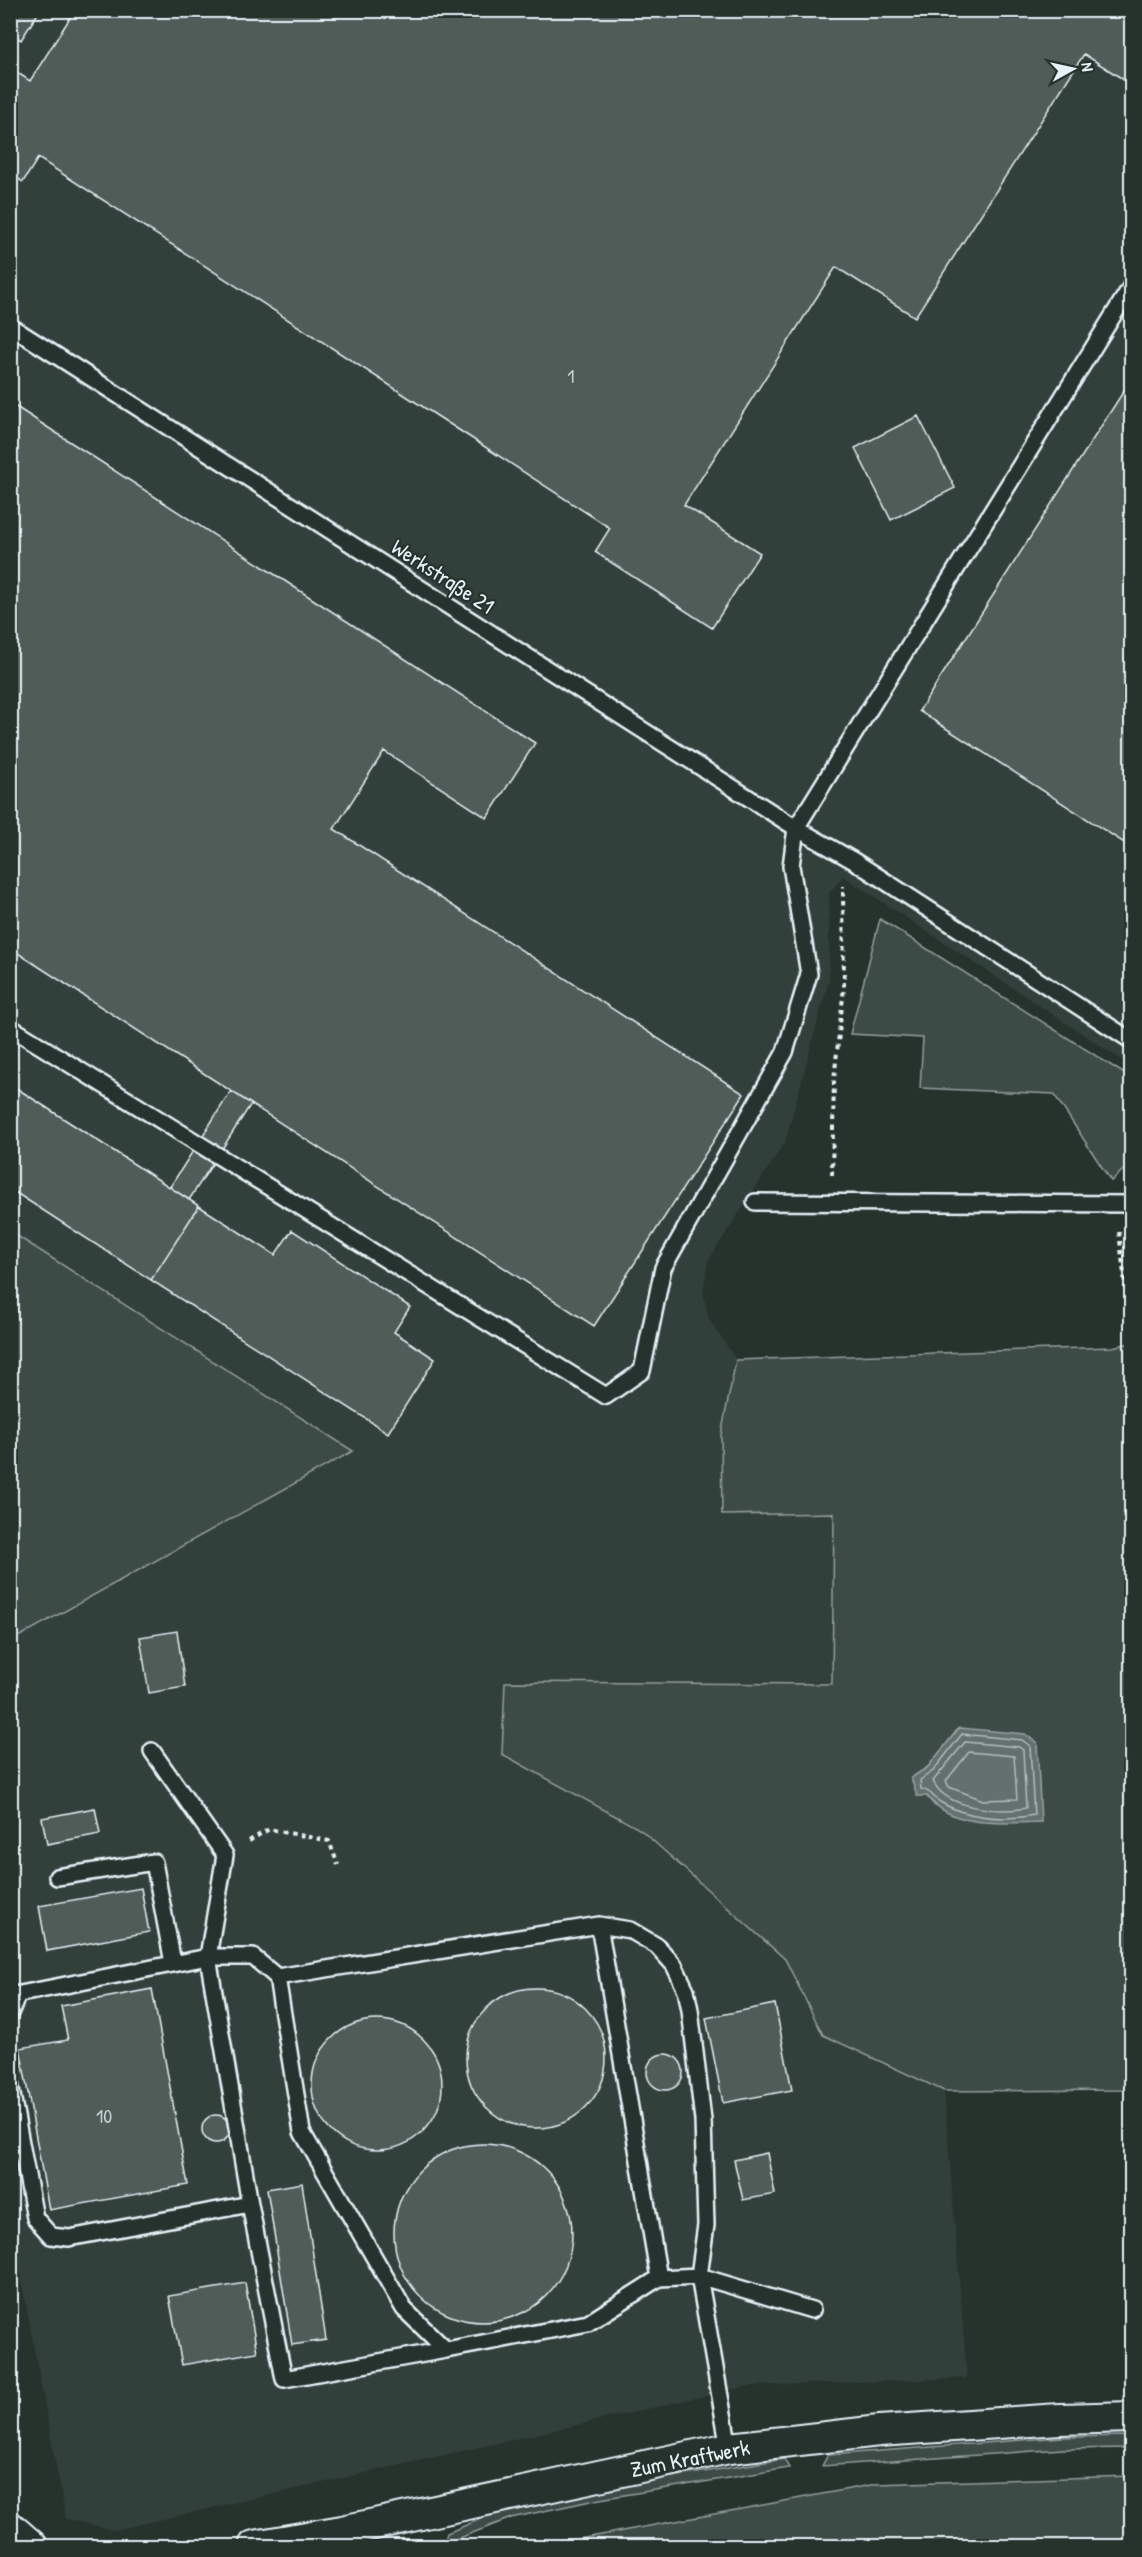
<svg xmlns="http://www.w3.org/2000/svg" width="1142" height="2557" font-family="'Patrick Hand',sans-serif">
  <rect width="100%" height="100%" fill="#26332d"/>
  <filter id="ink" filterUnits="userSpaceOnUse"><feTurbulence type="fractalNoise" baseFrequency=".0167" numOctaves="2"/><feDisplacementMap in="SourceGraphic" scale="12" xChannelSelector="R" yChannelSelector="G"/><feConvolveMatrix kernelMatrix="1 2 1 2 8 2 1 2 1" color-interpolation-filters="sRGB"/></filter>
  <g filter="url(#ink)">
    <path fill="#333f3a" d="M 11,11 L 1131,11 L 1131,1066 L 843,876 L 829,893 L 829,980 L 785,1142 L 708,1261 L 703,1293 L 709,1319 L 736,1360 L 721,1435 L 834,1513 L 832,1685 L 506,1682 L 502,1754 L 641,1830 L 785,1959 L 824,2035 L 944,2091 L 967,2378 L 748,2386 L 115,2530 L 66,2519 L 11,2223 L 10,1641 L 352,1450 L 11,1232 Z"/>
    <path fill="#3e4b47" stroke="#939ea0" stroke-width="1.5" fill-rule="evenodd" d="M 880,919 L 1131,1078 L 1131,1163 L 1111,1181 L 1054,1094 L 920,1088 L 923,1038 L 850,1034 Z
      M 11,1232 L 353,1451 L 11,1641 L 10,1641 Z
      M 1131,1343 L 1131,2090 L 944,2091 L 823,2035 L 785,1959 L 641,1830 L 502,1754 L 505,1682 L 832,1684 L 834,1513 L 722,1515 L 721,1435 L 736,1360 L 1112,1347 ZM 959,1728 L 935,1806 L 911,1778 L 928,1767 Z
      M 1131,2436 L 1131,2448 L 1063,2449 L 822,2466 L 828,2455 L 1062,2437 Z
      M 784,2459 L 789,2468 L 600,2499 L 511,2518 L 444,2544 L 447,2533 L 507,2508 L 598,2489 Z
      M 1131,2476 L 1131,2546 L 541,2546 L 876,2484 Z"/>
    <path fill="#636f6d" stroke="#98a3a5" stroke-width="1.5" d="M 959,1728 L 1025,1734 L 1037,1743 L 1041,1822 C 1004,1823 953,1829 927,1796 L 917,1796 L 911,1778 L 928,1767 Z"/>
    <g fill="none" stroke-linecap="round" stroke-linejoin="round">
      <path stroke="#b3bdc0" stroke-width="1.5" d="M 962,1734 L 1022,1740 L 1030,1746 L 1034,1815 C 1004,1821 966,1818 940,1802 C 931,1796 933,1792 921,1789 L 920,1780 L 933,1771 Z
        M 965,1742 L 1019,1747 L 1023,1750 L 1026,1808 C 999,1813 945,1809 933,1781 Z
        M 969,1752 L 1014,1756 L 1017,1799 L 983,1800 L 949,1787 L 946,1781 Z"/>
    </g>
    <path fill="#505c59" stroke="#e8f1f8" stroke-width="1.5" d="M 10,10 L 40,10 L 21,40 L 10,33 Z
      M 75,10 L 1132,10 L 1132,85 L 1084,54 L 915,317 L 836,267 L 684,505 L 760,553 L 712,628 L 595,552 L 610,528 L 465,434 L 38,158 L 23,182 L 10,174 L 10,68 L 30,81 Z
      M 1132,378 L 1132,848 L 919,711 Z
      M 10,403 L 535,743 L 487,818 L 384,751 L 334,829 L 744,1094 L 594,1326 L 10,948 Z
      M 918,416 L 955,488 L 891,520 L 855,448 Z
      M 10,1084 L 199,1206 L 151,1280 L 10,1189 Z
      M 231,1091 L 251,1104 L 189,1200 L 170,1187 Z
      M 199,1206 L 275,1255 L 292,1230 L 410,1307 L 394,1332 L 435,1359 L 388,1433 L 151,1280 Z
      M 177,1631 L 185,1687 L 149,1693 L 140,1637 Z
      M 95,1808 L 100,1834 L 47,1844 L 42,1818 Z
      M 141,1888 L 149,1932 L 47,1951 L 39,1906 Z
      M466 2058a70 70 0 1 1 140 0a70 70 0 1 1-140 0Z
      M 152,1989 L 188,2185 L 49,2210 L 20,2048 L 68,2040 L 61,2006 Z
      M 775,2004 L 792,2090 L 723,2103 L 706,2018 Z
      M312 2085a65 65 0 1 1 130 0a65 65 0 1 1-130 0Z
      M647 2072a18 18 0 1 1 36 0a18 18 0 1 1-36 0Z
      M202 2129a14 14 0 1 1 28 0a14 14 0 1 1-28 0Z
      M394 2233a89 89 0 1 1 178 0a89 89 0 1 1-178 0Z
      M 767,2153 L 775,2194 L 743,2200 L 734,2160 Z
      M 302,2183 L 326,2340 L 292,2345 L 267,2189 Z
      M 245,2283 L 257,2352 L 182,2365 L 169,2296 Z"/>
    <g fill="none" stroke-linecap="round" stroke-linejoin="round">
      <defs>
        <path id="service" d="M 10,326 L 796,828 L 854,861 L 1132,1041
          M 10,1027 L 606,1396 L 642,1371 L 663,1268 L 785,1052 L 809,974 L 791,866 L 796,828 L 1132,285
          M 755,1202 L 1132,1204
          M 152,1751 L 225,1855 L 208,1957 L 250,2204 L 284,2379 L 446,2350
          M 57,1877 L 154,1862 L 173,1963
          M 599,1925 L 659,2278
          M 10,1996 L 208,1957 L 253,1957 L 277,1977
          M 10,2013 L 18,1994
          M 10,2084 L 35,2218 L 51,2236 L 69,2238 L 250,2204
          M 729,2448 L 699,2276 L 706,2225 L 703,2120 L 690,2010 L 686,1990 L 674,1965 L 657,1946 L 630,1930 L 599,1925 L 277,1977 L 302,2132 L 404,2309 L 446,2350 L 588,2323 L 659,2278 L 699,2276 L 812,2310"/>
        <path id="minor" d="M 10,2527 L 32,2546
          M 254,2546 L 342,2531 L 729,2448 L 879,2431 L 1060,2419 L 1132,2417"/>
      </defs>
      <use href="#service" stroke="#e8f1f8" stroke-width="20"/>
      <use href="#minor" stroke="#e8f1f8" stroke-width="34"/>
      <path stroke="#e8f1f8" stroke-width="4" stroke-dasharray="4.5 4.5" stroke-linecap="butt" d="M 832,1175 L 834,1080 L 844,987 L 843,886
        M 1119,1232 L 1132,1342
        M 249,1841 L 269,1829 L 329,1841 L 338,1865"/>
      <use href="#service" stroke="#26332d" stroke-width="15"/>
      <use href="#minor" stroke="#26332d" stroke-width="30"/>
    </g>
  </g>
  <g text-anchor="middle" stroke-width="4.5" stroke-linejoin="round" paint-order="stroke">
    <g font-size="20" fill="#c2ccd0">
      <text x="571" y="383">1</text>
      <text x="104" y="2123">10</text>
    </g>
    <g font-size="22" fill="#e8f1f8" stroke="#26332d">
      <text transform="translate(443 576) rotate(33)" y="8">Werkstraße 21</text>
      <text transform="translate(690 2458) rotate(-11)" y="8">Zum Kraftwerk</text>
    </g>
  </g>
  <rect width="1142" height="2557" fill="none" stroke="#26332d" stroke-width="36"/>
  <rect x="18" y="18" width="1106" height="2521" fill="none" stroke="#e8f1f8" stroke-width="2" filter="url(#ink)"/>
  <g transform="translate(1073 69) rotate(82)" stroke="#26332d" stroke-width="4.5" paint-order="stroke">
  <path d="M0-4.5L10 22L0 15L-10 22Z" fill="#e8f1f8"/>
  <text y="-9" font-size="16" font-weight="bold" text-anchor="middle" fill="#e8f1f8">N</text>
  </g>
</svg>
